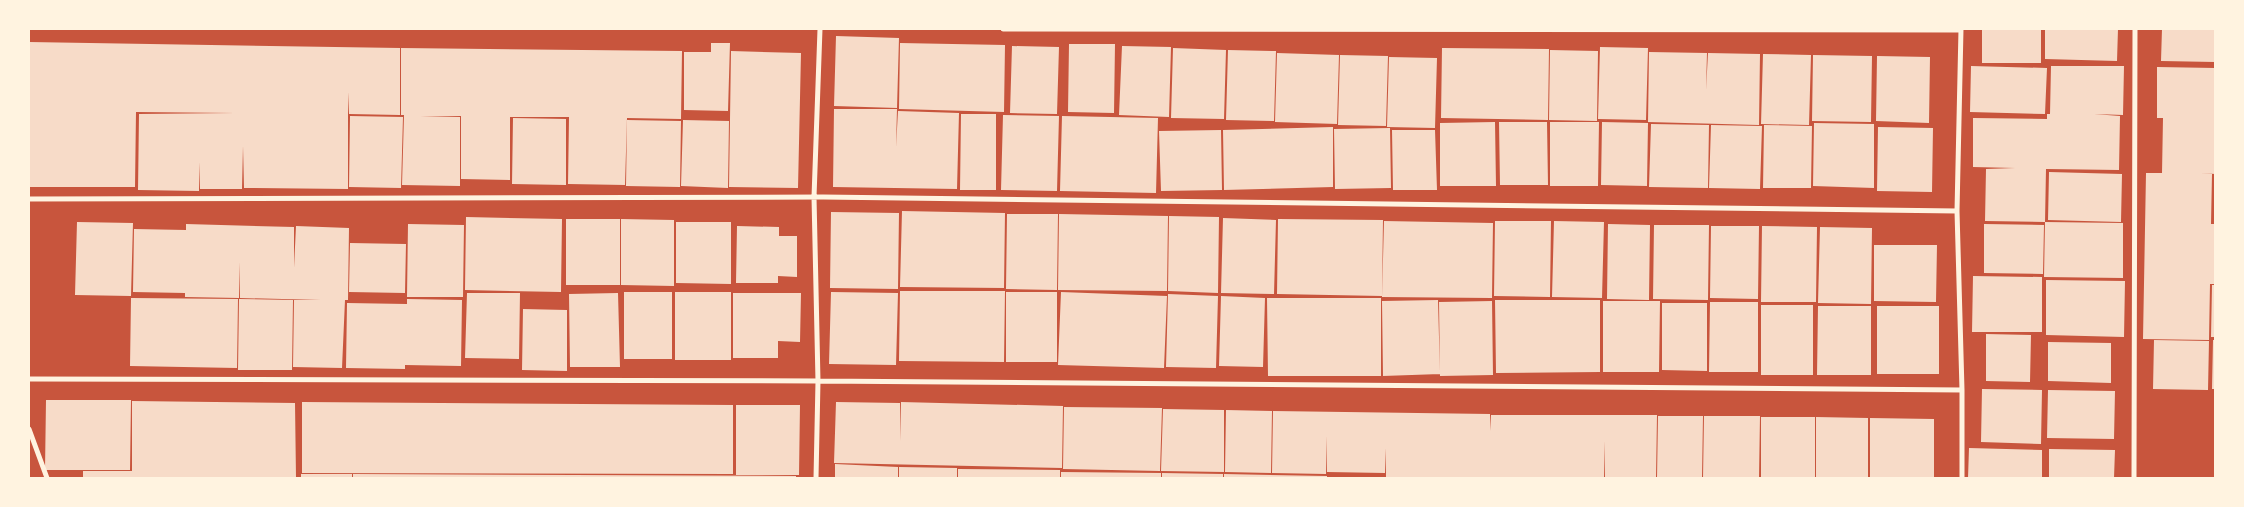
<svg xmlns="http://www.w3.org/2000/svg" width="2244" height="507" font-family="Overpass,sans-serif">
  <rect width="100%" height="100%" fill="#c8553d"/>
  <path fill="#f7dbc8" d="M 1982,29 L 2041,29 L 2041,63 L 1982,63 Z
    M 2045,29 L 2118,29 L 2117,61 L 2045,59 Z
    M 2162,29 L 2215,29 L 2215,62 L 2161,61 Z
    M 836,36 L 899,38 L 897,108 L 834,106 Z
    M 29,42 L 400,48 L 400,115 L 349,114 L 348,92 L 348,189 L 244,188 L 243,146 L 242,189 L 200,189 L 199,162 L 199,191 L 138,190 L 139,114 L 235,113 L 136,112 L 135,187 L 29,187 Z
    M 711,43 L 730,43 L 728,111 L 684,110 L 684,52 L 711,52 Z
    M 900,43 L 1005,45 L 1004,112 L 899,109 Z
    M 1069,44 L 1115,44 L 1114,113 L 1068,112 Z
    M 1012,46 L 1059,47 L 1057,114 L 1010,113 Z
    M 1122,46 L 1171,47 L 1169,117 L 1119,115 Z
    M 1600,47 L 1648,48 L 1646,120 L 1598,119 Z
    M 401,48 L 682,51 L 681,119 L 627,118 L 625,185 L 568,184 L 569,117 L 510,117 L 510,180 L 461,179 L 461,116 L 420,116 L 460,117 L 460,186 L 402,185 L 404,115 L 401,115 Z
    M 1173,48 L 1226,50 L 1224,119 L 1171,118 Z
    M 1442,48 L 1549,49 L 1548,120 L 1441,118 Z
    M 1228,50 L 1276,51 L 1274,121 L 1226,120 Z
    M 1550,50 L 1598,51 L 1597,121 L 1549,120 Z
    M 731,51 L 801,53 L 798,188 L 729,187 Z
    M 1649,52 L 1707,53 L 1706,90 L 1708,53 L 1760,54 L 1759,125 L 1648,122 Z
    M 1277,53 L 1339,55 L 1337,124 L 1275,122 Z
    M 1763,54 L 1811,55 L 1809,125 L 1761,124 Z
    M 1340,55 L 1388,56 L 1386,126 L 1338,125 Z
    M 1813,55 L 1872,56 L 1871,122 L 1812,121 Z
    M 1877,56 L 1930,57 L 1929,123 L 1876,121 Z
    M 1389,57 L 1437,58 L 1435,128 L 1387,127 Z
    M 1971,66 L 2047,68 L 2045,114 L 1970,112 Z
    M 2051,66 L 2124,66 L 2123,115 L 2094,114 L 2120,116 L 2119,170 L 2046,169 L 2045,222 L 1985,221 L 1986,169 L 2015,168 L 1973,167 L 1973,118 L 2047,119 L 2047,114 L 2050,114 Z
    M 2157,67 L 2215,68 L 2215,174 L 2200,173 L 2212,174 L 2211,224 L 2215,224 L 2215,284 L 2210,284 L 2209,340 L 2143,339 L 2146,173 L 2162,173 L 2163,118 L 2157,118 Z
    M 834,109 L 897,109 L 896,147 L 898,111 L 959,113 L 957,189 L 833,187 Z
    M 961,114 L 996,114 L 996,190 L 960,190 Z
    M 1003,115 L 1059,116 L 1057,191 L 1001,190 Z
    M 350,116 L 403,117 L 401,188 L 349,187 Z
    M 1062,116 L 1158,118 L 1156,193 L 1060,191 Z
    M 513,118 L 566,119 L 566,185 L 512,184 Z
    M 627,120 L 681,121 L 680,187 L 626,186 Z
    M 683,120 L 729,121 L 728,188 L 681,186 Z
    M 1495,122 L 1496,186 L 1440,186 L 1440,123 Z
    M 1499,122 L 1547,122 L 1548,185 L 1500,185 Z
    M 1550,122 L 1599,122 L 1598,186 L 1550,186 Z
    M 1602,122 L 1648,123 L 1647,186 L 1601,185 Z
    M 1814,123 L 1874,124 L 1874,188 L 1813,186 Z
    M 1651,124 L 1709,125 L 1708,188 L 1649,187 Z
    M 1711,125 L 1762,126 L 1760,189 L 1709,188 Z
    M 1764,125 L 1812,126 L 1811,188 L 1763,188 Z
    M 1333,127 L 1333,187 L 1224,190 L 1223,130 Z
    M 1878,127 L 1933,128 L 1932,192 L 1877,191 Z
    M 1390,128 L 1391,188 L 1335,189 L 1334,129 Z
    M 1221,130 L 1222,190 L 1161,191 L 1159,131 Z
    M 1392,130 L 1435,130 L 1437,190 L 1393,190 Z
    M 2049,172 L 2122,174 L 2121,222 L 2048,220 Z
    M 902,211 L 1005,213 L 1004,288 L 900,287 Z
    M 831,212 L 899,213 L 898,289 L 830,288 Z
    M 1007,214 L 1058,214 L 1057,290 L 1006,289 Z
    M 1059,214 L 1168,216 L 1167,291 L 1058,290 Z
    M 1169,216 L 1219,217 L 1218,293 L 1168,291 Z
    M 466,217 L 562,219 L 561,292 L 465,290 Z
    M 1223,218 L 1276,220 L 1274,294 L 1221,293 Z
    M 566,219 L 620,219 L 620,285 L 566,285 Z
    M 621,219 L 674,220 L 674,286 L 621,285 Z
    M 1278,219 L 1383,220 L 1382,296 L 1277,294 Z
    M 1384,221 L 1493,223 L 1492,298 L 1382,297 Z
    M 1495,221 L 1551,221 L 1550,297 L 1494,296 Z
    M 1554,221 L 1604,222 L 1602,298 L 1552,297 Z
    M 77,222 L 133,223 L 131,296 L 75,295 Z
    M 676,222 L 731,222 L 731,284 L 676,283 Z
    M 2045,222 L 2123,223 L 2123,278 L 2044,277 Z
    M 186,224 L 294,227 L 294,268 L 296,226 L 349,228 L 348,300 L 345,300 L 342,368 L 293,367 L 294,300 L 321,300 L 240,298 L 240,262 L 239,298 L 185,297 L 185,293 L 133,292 L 134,229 L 186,230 Z
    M 408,224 L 464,225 L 463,297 L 407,297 Z
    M 1608,224 L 1650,225 L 1649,300 L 1607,299 Z
    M 1984,224 L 2044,225 L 2043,274 L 1984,273 Z
    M 1654,225 L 1709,225 L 1708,300 L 1653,299 Z
    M 737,226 L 779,227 L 779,236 L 797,236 L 797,277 L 778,276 L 778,283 L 736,283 Z
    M 1711,226 L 1759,226 L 1758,299 L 1710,298 Z
    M 1762,226 L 1817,227 L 1816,302 L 1761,302 Z
    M 1820,227 L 1872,228 L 1871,304 L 1818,303 Z
    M 350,243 L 406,244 L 405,293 L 349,292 Z
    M 1874,245 L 1937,245 L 1936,302 L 1874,301 Z
    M 1973,276 L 2042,277 L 2042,332 L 1972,332 Z
    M 2046,280 L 2125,281 L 2124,337 L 2046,335 Z
    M 2212,285 L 2215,285 L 2215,337 L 2211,337 Z
    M 900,291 L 1005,291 L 1004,362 L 899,361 Z
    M 624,292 L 672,292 L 672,359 L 624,359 Z
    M 675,292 L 731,292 L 731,360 L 675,360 Z
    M 831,292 L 898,293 L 896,365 L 829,364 Z
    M 1006,292 L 1057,292 L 1057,362 L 1006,362 Z
    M 1061,292 L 1167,296 L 1164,368 L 1058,365 Z
    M 467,293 L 520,293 L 519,359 L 465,358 Z
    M 618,293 L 620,367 L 570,367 L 569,294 Z
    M 733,293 L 801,293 L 800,342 L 778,341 L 778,358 L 733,358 Z
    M 1168,294 L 1218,296 L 1216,368 L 1166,367 Z
    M 1221,296 L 1265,298 L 1263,367 L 1219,366 Z
    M 131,298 L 238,299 L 237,368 L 130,366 Z
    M 1267,298 L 1381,298 L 1381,376 L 1268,376 Z
    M 239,299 L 293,300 L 292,370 L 238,370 Z
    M 407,299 L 462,300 L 461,366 L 405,365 L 405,369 L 346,368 L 347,303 L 407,304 Z
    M 1438,300 L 1440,374 L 1383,376 L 1382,301 Z
    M 1495,300 L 1600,300 L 1600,372 L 1496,373 Z
    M 1492,301 L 1493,375 L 1440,376 L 1439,302 Z
    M 1603,301 L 1660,301 L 1659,372 L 1603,372 Z
    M 1710,302 L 1758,302 L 1758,372 L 1709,372 Z
    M 1662,303 L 1707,303 L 1707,371 L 1662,370 Z
    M 1761,305 L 1813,305 L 1813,375 L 1761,375 Z
    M 1818,306 L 1871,306 L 1871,375 L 1817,375 Z
    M 1877,306 L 1939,306 L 1939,374 L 1877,374 Z
    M 523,309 L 567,310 L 567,371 L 522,370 Z
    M 1986,334 L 2031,335 L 2030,382 L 1986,381 Z
    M 2154,340 L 2209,341 L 2208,390 L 2153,389 Z
    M 2213,340 L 2215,340 L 2215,389 L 2212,389 Z
    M 2048,342 L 2111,343 L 2111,383 L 2048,381 Z
    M 1982,389 L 2042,390 L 2041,444 L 1981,442 Z
    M 2048,390 L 2115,391 L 2114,439 L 2047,438 Z
    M 46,400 L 131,400 L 130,470 L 45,470 Z
    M 132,401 L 295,403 L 296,478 L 83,478 L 83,471 L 132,471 Z
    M 302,402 L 733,405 L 733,474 L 302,473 Z
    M 836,402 L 900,403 L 900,441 L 901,402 L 1063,406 L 1062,468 L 834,463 Z
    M 736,405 L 800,405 L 799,475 L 736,475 Z
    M 1064,407 L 1162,408 L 1160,471 L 1063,469 Z
    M 1163,409 L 1224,410 L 1224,472 L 1161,471 Z
    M 1226,410 L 1272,411 L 1271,473 L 1225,472 Z
    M 1273,411 L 1490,414 L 1490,431 L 1491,415 L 1657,415 L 1656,478 L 1605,478 L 1605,441 L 1604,478 L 1386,477 L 1386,448 L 1385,473 L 1327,472 L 1327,436 L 1326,474 L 1272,473 Z
    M 1658,416 L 1703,416 L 1702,478 L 1657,478 Z
    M 1704,416 L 1760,416 L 1759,478 L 1703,478 Z
    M 1761,417 L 1815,417 L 1815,478 L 1761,478 Z
    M 1816,417 L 1868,418 L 1868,478 L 1816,478 Z
    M 1870,418 L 1934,419 L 1934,478 L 1870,478 Z
    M 1969,448 L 2042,450 L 2042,478 L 1968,478 Z
    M 2049,449 L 2115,450 L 2114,478 L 2049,478 Z
    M 835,464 L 898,467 L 898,478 L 835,478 Z
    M 899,467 L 957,468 L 957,478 L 899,478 Z
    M 958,469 L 1060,470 L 1060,478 L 958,478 Z
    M 1061,472 L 1161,473 L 1161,478 L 1061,478 Z
    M 1162,473 L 1223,474 L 1223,478 L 1162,478 Z
    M 301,474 L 352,474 L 352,478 L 301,478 Z
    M 353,474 L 796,476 L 796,478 L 353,478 Z
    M 1224,474 L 1327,476 L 1327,478 L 1224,478 Z"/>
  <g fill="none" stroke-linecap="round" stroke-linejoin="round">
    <path stroke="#fff3e0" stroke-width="5" d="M 1003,29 L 1961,30
      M 1961,29 L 1957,211 L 1962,390 L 1962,478
      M 29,199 L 823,197 L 1957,211
      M 29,379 L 818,381 L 1962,390
      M 29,429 L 47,478
      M 816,478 L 818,381 L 814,197 L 820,29
      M 2134,478 L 2135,29"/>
  </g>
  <rect width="2244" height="507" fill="none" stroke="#fff3e0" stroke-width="60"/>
</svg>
